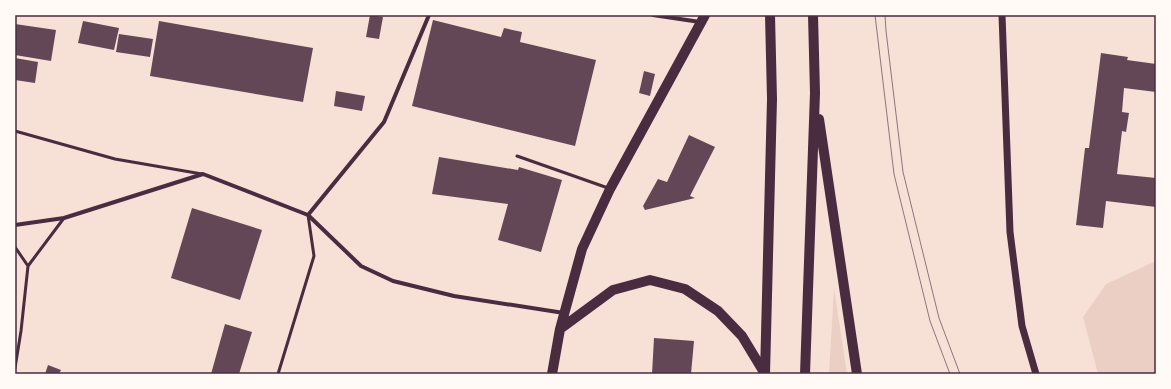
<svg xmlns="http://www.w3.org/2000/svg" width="1171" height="389" font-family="Inter,sans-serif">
  <rect width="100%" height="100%" fill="#f7e1d7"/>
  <path fill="#ebcfc5" d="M 1156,261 L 1156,374 L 1098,374 L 1083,317 L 1106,284 Z
    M 834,288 L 847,374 L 829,374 Z"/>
  <path fill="#644757" d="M 370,15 L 383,17 L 379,39 L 366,37 Z
    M 433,20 L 501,37 L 504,28 L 522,32 L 520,42 L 596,60 L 575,146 L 412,106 Z
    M 83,21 L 119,28 L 114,50 L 78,43 Z
    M 159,21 L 313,48 L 303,102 L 150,76 Z
    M 15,24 L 56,30 L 51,61 L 15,55 Z
    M 119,34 L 153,39 L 150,57 L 116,52 Z
    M 1101,53 L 1128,57 L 1127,60 L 1156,64 L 1156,92 L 1124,88 L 1122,112 L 1129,113 L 1126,132 L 1122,131 L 1117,174 L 1156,178 L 1156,207 L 1106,201 L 1103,228 L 1076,225 L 1085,148 L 1089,148 Z
    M 15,58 L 38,62 L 35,83 L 15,80 Z
    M 644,71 L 655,74 L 650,96 L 639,93 Z
    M 336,91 L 365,96 L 362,111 L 334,106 Z
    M 689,135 L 715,147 L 690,196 L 695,198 L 645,210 L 643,206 L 658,179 L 667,182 Z
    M 439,157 L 518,170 L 519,167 L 562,180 L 541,252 L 498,240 L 508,204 L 432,194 Z
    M 192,208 L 262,230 L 240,300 L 171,278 Z
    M 225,324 L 252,332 L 239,374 L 211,374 Z
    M 654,338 L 694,341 L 691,374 L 652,374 Z
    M 48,365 L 61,370 L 59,374 L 45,374 Z"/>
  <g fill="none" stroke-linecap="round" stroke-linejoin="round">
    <path stroke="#4a2c40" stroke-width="3" d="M 15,131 L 115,159 L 202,174
      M 517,156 L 608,188
      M 15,247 L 28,266
      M 15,368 L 21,331 L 28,266 L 64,218
      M 278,374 L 314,256 L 308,215"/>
    <path stroke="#4a2c40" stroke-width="4" d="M 653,15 L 700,22
      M 308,215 L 384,122 L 429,15
      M 15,225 L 64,218 L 203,174 L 308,215 L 361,266 L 393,281 L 454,296 L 564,313"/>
    <path stroke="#4a2c40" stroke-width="7" d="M 1002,15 L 1010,232 L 1022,326 L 1036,374"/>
    <path stroke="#4a2c40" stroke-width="10" d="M 819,119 L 857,374
      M 560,329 L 613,290 L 650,280 L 685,289 L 718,311 L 742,336 L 765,374
      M 552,374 L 560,329 L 582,249 L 610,189 L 705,15
      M 765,374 L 772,99 L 770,15
      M 805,374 L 815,93 L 813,15"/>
    <path stroke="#8f747c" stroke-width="1" d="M 875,15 L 894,174 L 930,321 L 950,374
      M 885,15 L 886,31 L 903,172 L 939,318 L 960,374"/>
  </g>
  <rect width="1171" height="389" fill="none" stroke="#fffaf5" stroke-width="32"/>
  <rect x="16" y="16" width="1139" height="357" fill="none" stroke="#4a2c40" stroke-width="1.5"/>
</svg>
